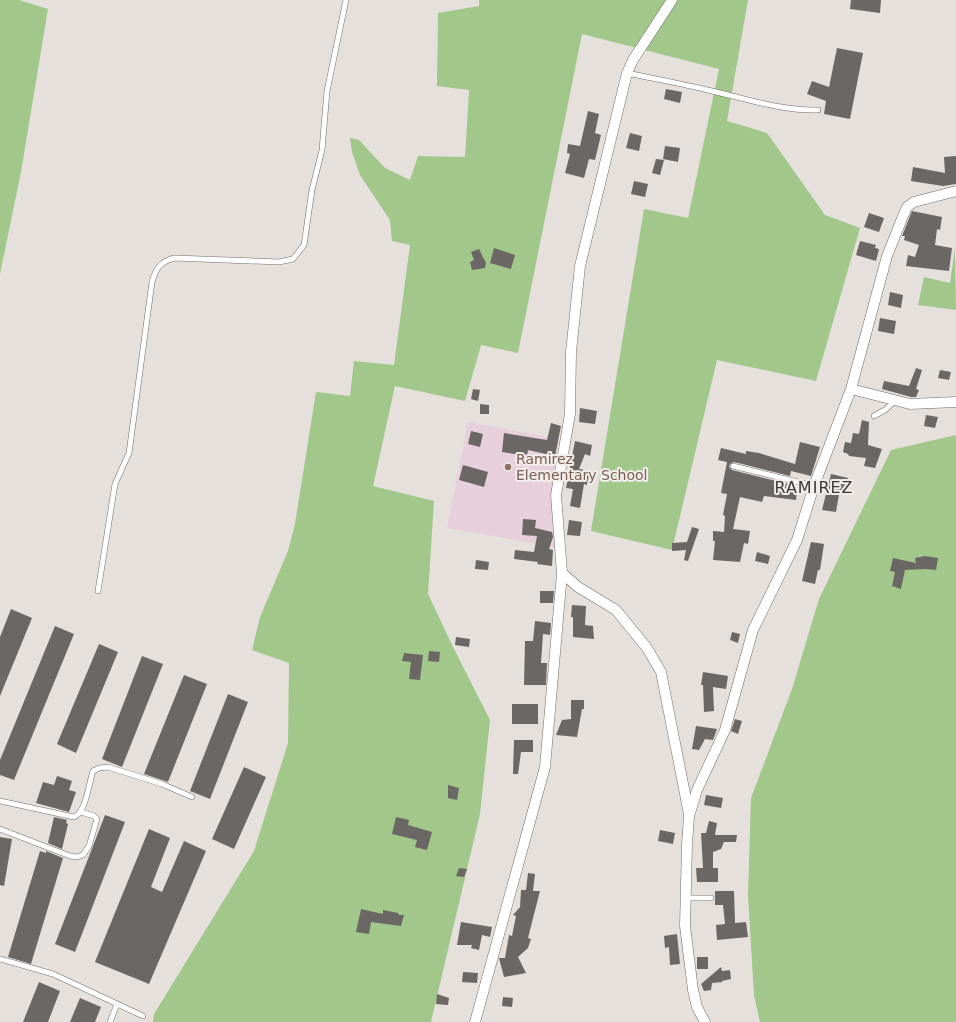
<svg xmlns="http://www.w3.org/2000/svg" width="956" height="1022" font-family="'DejaVu Sans',sans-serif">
  <rect width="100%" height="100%" fill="#e5e0dc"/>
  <path fill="#e7d0dc" d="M 468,422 L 559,439 L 552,495 L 556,547 L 447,528 Z"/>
  <path fill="#a1c78b" d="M 0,0 L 19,0 L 48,9 L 21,172 L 0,274 Z
    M 479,0 L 748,0 L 727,121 L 767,133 L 825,215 L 860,228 L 816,381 L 717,360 L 672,550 L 591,531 L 644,209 L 688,218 L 719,69 L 582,34 L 518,353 L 481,345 L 465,401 L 395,386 L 373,486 L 434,501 L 428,594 L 452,645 L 490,720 L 480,814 L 431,1022 L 153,1022 L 154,1014 L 254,851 L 288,743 L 289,663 L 252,650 L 260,617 L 288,551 L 295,524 L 316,392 L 350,396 L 354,361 L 394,365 L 410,245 L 392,241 L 390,220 L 360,175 L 352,152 L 350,138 L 359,140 L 385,168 L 410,180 L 418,156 L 465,157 L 469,90 L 437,86 L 438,13 L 479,6 Z
    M 955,248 L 956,310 L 918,305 L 924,277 L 950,283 Z
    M 956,435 L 956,1022 L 760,1022 L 754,996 L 748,895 L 751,798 L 792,689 L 819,599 L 891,450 Z"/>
  <path fill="#6b6764" d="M 851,0 L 881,0 L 880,13 L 850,9 Z
    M 837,48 L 863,53 L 850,119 L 824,114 L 826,101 L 807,94 L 812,81 L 829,87 Z
    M 666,89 L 682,92 L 680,103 L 664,99 Z
    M 588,111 L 599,114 L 595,133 L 601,135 L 595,160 L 589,159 L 584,178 L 565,173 L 570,154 L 567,153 L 568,144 L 580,146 Z
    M 630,133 L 642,136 L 639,151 L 626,148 Z
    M 665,146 L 680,148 L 678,162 L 663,159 Z
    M 956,156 L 956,184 L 943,186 L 911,181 L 913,167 L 945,173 L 944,157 Z
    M 656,159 L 664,160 L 660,175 L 652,173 Z
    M 634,181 L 648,184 L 645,197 L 631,194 Z
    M 912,211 L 942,217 L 940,230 L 937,229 L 935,245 L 952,248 L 949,271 L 906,266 L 908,255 L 915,257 L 919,245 L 904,240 L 905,236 L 902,236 Z
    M 869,213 L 884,218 L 879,232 L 864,227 Z
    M 860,241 L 876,245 L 875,248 L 879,249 L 876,261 L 856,255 Z
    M 494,248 L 515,255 L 511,269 L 490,263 Z
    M 479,249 L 486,263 L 485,268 L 472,270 L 470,262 L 474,260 L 471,252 Z
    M 890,292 L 903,295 L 901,308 L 888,305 Z
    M 880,318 L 896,321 L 894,334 L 878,331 Z
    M 916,368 L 922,370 L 916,389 L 919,390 L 916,397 L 911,397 L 882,389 L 884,381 L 909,386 Z
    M 940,370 L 951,372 L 949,380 L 938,378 Z
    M 473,389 L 480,390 L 478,401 L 471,399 Z
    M 480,404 L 489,405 L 489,414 L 480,414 Z
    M 580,408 L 597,411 L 595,424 L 579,422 Z
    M 926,415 L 938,417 L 935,428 L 924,426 Z
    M 862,420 L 869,422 L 868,445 L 882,449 L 875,468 L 864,466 L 866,458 L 849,456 L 848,454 L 843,452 L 845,442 L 851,443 L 853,433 L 859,434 Z
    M 551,423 L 561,426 L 555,456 L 528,450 L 527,456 L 502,452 L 504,433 L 547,440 Z
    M 471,431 L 483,434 L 480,447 L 468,444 Z
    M 575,441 L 592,445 L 590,456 L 585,454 L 579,469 L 590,471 L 587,485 L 584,484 L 580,508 L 570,506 L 573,489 L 566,488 Z
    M 800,442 L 820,447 L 811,476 L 791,471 L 790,476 L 734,462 L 730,464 L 729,467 L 732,470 L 788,484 L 787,487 L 797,489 L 796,500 L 764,496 L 762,502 L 740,497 L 733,529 L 750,531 L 748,544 L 744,543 L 740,562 L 713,560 L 715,541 L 713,541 L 713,531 L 724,532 L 725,516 L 723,515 L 727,494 L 721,493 L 727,462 L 718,460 L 721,448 L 746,454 L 746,451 L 759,453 L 795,464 Z
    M 463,465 L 488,472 L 484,487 L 459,480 Z
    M 831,474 L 848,478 L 843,495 L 839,494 L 836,512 L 822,510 Z
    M 523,519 L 536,520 L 535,528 L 552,532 L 553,537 L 549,549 L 553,550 L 552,566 L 537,564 L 538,562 L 514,559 L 515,550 L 534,552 L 537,536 L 522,535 Z
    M 569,520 L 582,522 L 580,536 L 567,535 Z
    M 692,527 L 699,529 L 688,561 L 684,560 L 686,550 L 672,551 L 672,543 L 687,542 Z
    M 811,542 L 824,544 L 820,570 L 818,570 L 815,584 L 802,581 Z
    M 757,552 L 770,556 L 768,564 L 755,561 Z
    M 925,556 L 938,558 L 936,570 L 926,569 L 905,570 L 901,589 L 892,586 L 895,572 L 890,571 L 893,558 L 916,563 L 915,558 Z
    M 476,560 L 489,562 L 488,570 L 475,569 Z
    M 540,591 L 554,591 L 553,603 L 540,603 Z
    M 572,605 L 586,606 L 585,625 L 593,626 L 594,639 L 573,637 L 573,617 L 571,617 Z
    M 11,609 L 32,618 L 0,696 L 0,637 Z
    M 535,621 L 551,623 L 550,635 L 543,634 L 541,663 L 547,663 L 546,685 L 524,685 L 525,641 L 533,641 Z
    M 55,626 L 74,634 L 14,780 L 0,775 L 0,760 Z
    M 732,632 L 740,634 L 738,643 L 730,640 Z
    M 456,637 L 470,639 L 469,647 L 455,645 Z
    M 99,644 L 118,652 L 76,753 L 57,744 Z
    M 429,651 L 440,652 L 439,662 L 428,661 Z
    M 404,653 L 423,655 L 420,680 L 409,679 L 411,662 L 402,661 Z
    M 142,656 L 163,664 L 122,767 L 102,759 Z
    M 703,672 L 728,676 L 726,689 L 713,687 L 714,711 L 704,712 L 703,685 L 701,685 Z
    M 184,675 L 207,684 L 168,782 L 144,774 Z
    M 228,694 L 248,702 L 210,799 L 190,791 Z
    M 571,700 L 584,700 L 584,709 L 582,709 L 577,737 L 556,735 L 562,720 L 571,719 Z
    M 512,704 L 538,704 L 538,724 L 512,724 Z
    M 735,719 L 742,721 L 738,734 L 731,731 Z
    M 696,726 L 717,729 L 713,740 L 705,739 L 699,750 L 692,749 Z
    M 514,740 L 533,740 L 533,752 L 521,752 L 518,774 L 513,774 Z
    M 244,767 L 266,777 L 234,849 L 212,839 Z
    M 57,776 L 72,781 L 69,790 L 76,792 L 69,812 L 36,803 L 43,782 L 54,785 Z
    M 448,785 L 459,788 L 457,800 L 448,798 Z
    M 706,795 L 723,798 L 721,808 L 704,805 Z
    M 105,815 L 125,822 L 75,952 L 55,944 Z
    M 54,817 L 67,820 L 66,823 L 68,824 L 62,849 L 48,843 Z
    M 396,817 L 409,820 L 408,825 L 432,832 L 427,850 L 415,847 L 417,840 L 392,834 Z
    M 709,821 L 717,823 L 715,835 L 737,835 L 736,842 L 724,842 L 721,849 L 713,852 L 713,868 L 718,868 L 718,882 L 697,882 L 696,868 L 703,868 L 701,833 L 706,833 Z
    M 149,829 L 170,838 L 151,887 L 162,892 L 184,841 L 206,851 L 149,984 L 95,962 Z
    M 660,830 L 675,833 L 673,844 L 658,841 Z
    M 0,837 L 12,839 L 4,886 L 0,885 Z
    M 40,851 L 46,853 L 46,851 L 63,858 L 31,964 L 8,957 Z
    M 459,868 L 467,869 L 464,877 L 456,876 Z
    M 528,873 L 535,874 L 533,891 L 540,891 L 528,938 L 531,939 L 528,948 L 518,957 L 526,973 L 504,977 L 499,958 L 505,958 L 509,935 L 512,936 L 516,916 L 513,915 L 520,907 L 521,890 L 526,890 Z
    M 715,891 L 734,891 L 735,923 L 746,922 L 748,937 L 717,940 L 716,925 L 725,924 L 723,905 L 715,905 Z
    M 361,909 L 383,914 L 383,910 L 398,913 L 399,915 L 404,915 L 401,926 L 371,922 L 369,934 L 356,932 Z
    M 461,922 L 492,927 L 490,937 L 482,935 L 479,950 L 471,948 L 472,945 L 457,945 Z
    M 677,934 L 680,964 L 670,965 L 669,947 L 665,948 L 664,936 Z
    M 697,957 L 708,957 L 708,969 L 697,969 Z
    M 721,967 L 722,971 L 730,970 L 731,979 L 722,981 L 722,982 L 712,983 L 711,990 L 704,991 L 701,984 Z
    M 463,972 L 478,973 L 477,983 L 462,982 Z
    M 39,982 L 60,991 L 48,1022 L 23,1022 Z
    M 437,994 L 449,998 L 448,1005 L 436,1004 Z
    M 503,997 L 513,998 L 512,1007 L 502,1006 Z
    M 80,998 L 101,1007 L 95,1022 L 70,1022 Z"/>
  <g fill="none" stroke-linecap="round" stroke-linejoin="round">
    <defs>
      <path id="lane" d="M 627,73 C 655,79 684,84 712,91 C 748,99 781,111 818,110
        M 874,416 L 885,410 L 895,401
        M 733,466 L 814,486
        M 98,591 L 115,484 L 129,453 L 152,282 C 156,268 160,262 174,258 L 279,262 L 293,259 L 304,245 L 312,190 L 322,150 L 327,91 L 346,0
        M 0,801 L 74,817 C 86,812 89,783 93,771 L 99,768 L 108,767 L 162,784 L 192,797
        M 0,829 L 70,856 L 77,857 L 83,855 L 89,846 L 97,819 L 94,816 L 81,812
        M 685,898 L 711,898
        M 0,959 L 53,974 L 143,1016
        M 110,1022 L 117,1004"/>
      <path id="street" d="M 851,389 L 910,404 L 956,402
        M 562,573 L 578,587 L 616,610 L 647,648 L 661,672 L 689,814
        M 475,1022 L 545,767 L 562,573 L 556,495 L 570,414 L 571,352 L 578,285 L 580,266 L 627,73 L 633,60 L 672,0
        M 705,1022 L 697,1007 L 693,990 L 685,926 L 687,844 L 689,816 L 697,790 L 725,730 L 753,630 L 797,540 L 814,486 L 851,389 L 887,256 L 903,216 L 907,207 L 914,202 L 956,191"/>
    </defs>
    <use href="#lane" stroke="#716d6a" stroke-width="6"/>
    <use href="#street" stroke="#716d6a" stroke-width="11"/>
    <use href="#lane" stroke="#fff" stroke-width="5"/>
    <use href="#street" stroke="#fff" stroke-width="10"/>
  </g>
  <circle fill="#8d6e63" stroke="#f2ede9" stroke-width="1.5" cx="508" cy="467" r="4"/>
  <g text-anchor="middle" stroke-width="4" stroke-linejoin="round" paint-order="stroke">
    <g font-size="14" fill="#785e54" stroke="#f2ede9" text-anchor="start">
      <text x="516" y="464">Ramirez<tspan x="516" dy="16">Elementary School</tspan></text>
    </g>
    <g font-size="16" letter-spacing="1" fill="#3c3a38" stroke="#f2ede9">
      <text x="814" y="493">RAMIREZ</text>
    </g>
  </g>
</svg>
